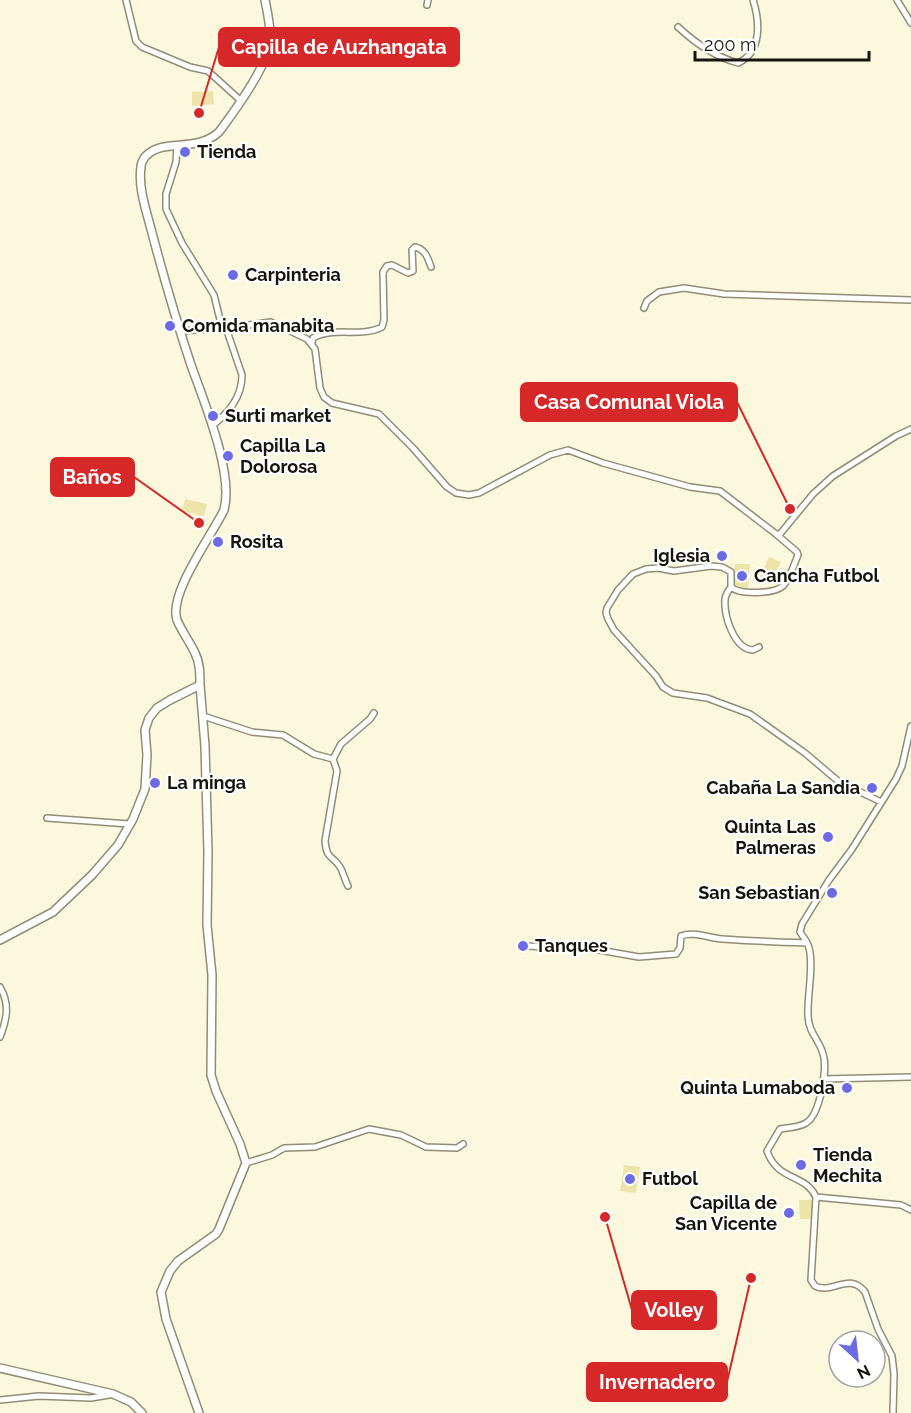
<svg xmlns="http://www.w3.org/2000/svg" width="911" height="1413" font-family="Raleway,sans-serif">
  <rect width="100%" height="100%" fill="#fcf8de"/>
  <path fill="#ede4a9" d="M 213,91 L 214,104 L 192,106 L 192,92 Z
    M 185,499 L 207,504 L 204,516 L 182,511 Z
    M 769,557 L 781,562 L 771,582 L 760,577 Z
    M 735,564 L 750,564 L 748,588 L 734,587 Z
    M 624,1165 L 640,1167 L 636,1193 L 620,1191 Z
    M 799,1200 L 812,1200 L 812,1219 L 800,1219 Z"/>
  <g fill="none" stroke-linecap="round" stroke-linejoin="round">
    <defs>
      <path id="minor" d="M 126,0 L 136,41 L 142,47 L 190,67 L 208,71 L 240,100
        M 897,0 L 911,23
        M 427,5 L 428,0
        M 678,27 C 695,43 716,57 738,63 C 762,52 760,22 753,0
        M 177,146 L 176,162 L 166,194 L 166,209 L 182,243 L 214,295 L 222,328
        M 644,308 L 647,301 L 659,292 L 684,288 L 724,294 L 911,300
        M 180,331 L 226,328 L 271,322 L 307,339 L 315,349 L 320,388 L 324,397 L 332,403 L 379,414 L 413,448 L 447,487 L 456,493 L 469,495 L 479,493 L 550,455 L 568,450 L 603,463 L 690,487 L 720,491 L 776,534 L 780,534 L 813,494 L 833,476 L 896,436 L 911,429
        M 312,343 L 313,338 C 333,326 361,338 382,327 L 384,320 L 383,272 L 387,266 L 392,265 L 408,273 L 413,271 L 412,250 L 415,247 C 425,249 428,258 431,267
        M 212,426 C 228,413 242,398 242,375 L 226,328
        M 776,534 L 797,552 L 798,555 C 794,564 790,579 783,586 C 774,594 739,595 731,587 L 731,572 L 722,567 L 711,566 L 674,571 L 658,568 L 646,569 L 633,574 L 618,590 L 607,608 L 606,613 L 608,619 L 614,630 L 656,676 L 663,687 L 673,693 L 707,698 L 750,714 L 805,753 L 838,781 L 881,802
        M 731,587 C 728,591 725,595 725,600 C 724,616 734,649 753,650 L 759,647
        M 203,716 L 252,732 L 283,735 L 314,754 L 333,759 L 337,771 L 325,841 C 327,861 332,854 340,867 C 343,872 345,880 348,886
        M 333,759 L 341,744 L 370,719 L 374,713
        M 47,818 L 129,824
        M 527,946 L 599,950 L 639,957 L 676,954 L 680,948 L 681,936 C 693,931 709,938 722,939 C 751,941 779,942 807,943
        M 0,987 C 10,1004 7,1019 0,1037
        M 823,1079 L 911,1077
        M 246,1163 L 272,1155 L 284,1148 L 315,1147 L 369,1129 L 401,1135 L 426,1147 L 457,1148 L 463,1144
        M 816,1197 L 901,1205 L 911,1210
        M 0,1400 L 39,1396 L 91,1398 L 109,1395
        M 893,1413 L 894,1374 L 892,1356 L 878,1329 L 865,1292 C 849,1271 832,1295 815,1286 L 811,1280 L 816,1197 C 805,1173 778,1182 767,1151 L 780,1129 C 789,1127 798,1128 806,1123 C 820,1115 828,1068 823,1054 C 819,1039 809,1034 808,1016 C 807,996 814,966 809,948 C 808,942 803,937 800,932 L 802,924 L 829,880 L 852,849 L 896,779 L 902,766 L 911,726"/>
      <path id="tertiary" d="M 0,940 L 53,912 L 92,875 L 118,845 L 133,819 L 145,789 L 147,755 L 145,730 L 149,718 L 157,708 L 170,700 L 200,685 C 200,674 200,663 195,653 C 190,642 182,632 177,620 C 168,594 212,535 224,510 C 234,473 204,402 191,365 C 176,320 163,275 151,229 C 146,210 138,187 141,167 C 141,163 144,157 147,155 C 165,138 196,153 219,132 C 234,112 267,66 270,42 C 271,28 268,14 265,0
        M 0,1368 L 113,1394 L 131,1402 L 142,1413
        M 199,1413 L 166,1319 L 161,1292 L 170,1271 L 178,1261 L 216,1234 L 219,1229 L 246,1163 L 240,1144 L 216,1091 L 211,1075 L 212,975 L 207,925 L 208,852 L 205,746 L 200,685"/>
    </defs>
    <use href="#minor" stroke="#918d75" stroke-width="8"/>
    <use href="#tertiary" stroke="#918d75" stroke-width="10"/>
    <use href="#minor" stroke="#fff" stroke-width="5"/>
    <use href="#tertiary" stroke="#fff" stroke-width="7"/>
  </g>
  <g fill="#6c6be4" stroke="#fff" stroke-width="2">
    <circle cx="185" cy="152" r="6"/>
    <circle cx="233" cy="275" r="6"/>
    <circle cx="170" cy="326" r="6"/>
    <circle cx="213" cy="416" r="6"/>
    <circle cx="228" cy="456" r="6"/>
    <circle cx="218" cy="542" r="6"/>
    <circle cx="722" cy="556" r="6"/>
    <circle cx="742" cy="576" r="6"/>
    <circle cx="155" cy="783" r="6"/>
    <circle cx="872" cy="788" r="6"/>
    <circle cx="828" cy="837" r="6"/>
    <circle cx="832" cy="893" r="6"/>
    <circle cx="523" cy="946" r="6"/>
    <circle cx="847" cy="1088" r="6"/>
    <circle cx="801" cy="1165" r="6"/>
    <circle cx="630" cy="1179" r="6"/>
    <circle cx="789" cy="1213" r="6"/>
  </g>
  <g text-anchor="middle" stroke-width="4.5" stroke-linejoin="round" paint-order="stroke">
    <g font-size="18" font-weight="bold" fill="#16150c" stroke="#fff" text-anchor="start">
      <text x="197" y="158">Tienda</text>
      <text x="245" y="281">Carpinteria</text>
      <text x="182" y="332">Comida manabita</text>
      <text x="225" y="422">Surti market</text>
      <text x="240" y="452">Capilla La<tspan x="240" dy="21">Dolorosa</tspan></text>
      <text x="230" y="548">Rosita</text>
      <text x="710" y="562" text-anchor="end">Iglesia</text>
      <text x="754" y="582">Cancha Futbol</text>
      <text x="167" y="789">La minga</text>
      <text x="860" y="794" text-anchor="end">Cabaña La Sandia</text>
      <text x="816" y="833" text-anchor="end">Quinta Las<tspan x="816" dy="21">Palmeras</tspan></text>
      <text x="820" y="899" text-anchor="end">San Sebastian</text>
      <text x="535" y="952">Tanques</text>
      <text x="835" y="1094" text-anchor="end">Quinta Lumaboda</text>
      <text x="813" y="1161">Tienda<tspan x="813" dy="21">Mechita</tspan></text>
      <text x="642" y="1185">Futbol</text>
      <text x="777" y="1209" text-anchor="end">Capilla de<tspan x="777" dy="21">San Vicente</tspan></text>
    </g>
  </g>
  <path fill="none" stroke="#d62828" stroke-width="2" d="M199 113L219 47M790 509L737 402M199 523L134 477M605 1217L632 1310M751 1278L727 1382"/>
  <g fill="#d62828" stroke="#fff" stroke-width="2">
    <circle cx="199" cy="113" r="6"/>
    <circle cx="790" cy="509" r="6"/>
    <circle cx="199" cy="523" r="6"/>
    <circle cx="605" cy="1217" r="6"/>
    <circle cx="751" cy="1278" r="6"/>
  </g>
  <g fill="#d62828" stroke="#d62828" stroke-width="2">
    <rect x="219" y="28" width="240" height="38" rx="6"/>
    <rect x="521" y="383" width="216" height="38" rx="6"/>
    <rect x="51" y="458" width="83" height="38" rx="6"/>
    <rect x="632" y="1291" width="84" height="38" rx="6"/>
    <rect x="587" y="1363" width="140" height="38" rx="6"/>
  </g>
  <g font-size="20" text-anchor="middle" font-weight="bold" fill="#fff">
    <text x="339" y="54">Capilla de Auzhangata</text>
    <text x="629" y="409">Casa Comunal Viola</text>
    <text x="92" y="484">Baños</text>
    <text x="674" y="1317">Volley</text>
    <text x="657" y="1389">Invernadero</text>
  </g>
  <g transform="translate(857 1359) rotate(153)"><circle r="28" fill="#ffffff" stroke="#a2a19e" stroke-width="1.5"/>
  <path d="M0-4.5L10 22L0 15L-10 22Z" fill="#6c6be4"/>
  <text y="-9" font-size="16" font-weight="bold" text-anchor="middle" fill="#16150c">N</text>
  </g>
  <path d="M695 51v9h174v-9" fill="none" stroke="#16150c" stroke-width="3"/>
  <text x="704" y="51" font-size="18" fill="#16150c" stroke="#ffffff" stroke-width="4.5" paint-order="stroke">200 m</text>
</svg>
